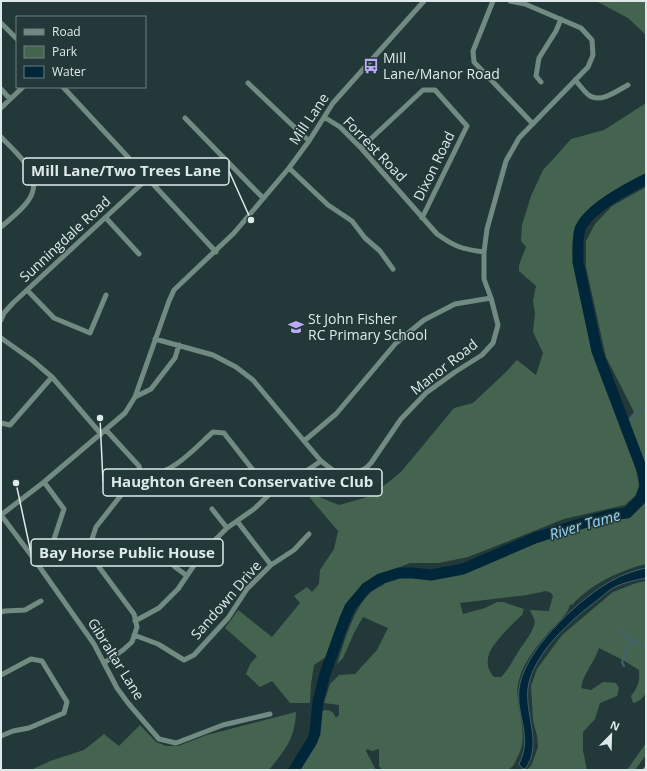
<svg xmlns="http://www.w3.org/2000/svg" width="647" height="771" font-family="'Open Sans',sans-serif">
  <rect width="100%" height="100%" fill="#233838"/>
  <path fill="#45644f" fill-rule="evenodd" d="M 596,1 L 646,1 L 646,35 L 628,18 Z
    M 646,103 L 646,179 C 625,190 594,205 582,226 C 571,245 585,297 590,319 C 592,330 594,342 597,352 C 600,360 603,367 606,375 L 602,376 L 636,469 L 639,486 L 635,496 L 625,505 L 564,519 L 468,557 L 439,563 L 410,563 L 373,578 L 374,582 L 366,588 L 359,596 L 350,607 L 332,653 L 314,665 L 311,684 L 310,703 L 290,703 L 272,681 L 260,687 L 246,674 L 250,664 L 257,656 L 225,628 L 238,610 L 272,637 L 300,603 L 294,596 L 307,587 L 312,592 L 319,584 L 320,570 L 334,549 L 338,531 L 310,498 L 312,494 L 339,505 L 371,496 L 401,472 L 454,408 L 473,403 L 506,372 L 517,360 L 536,375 L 543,353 L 533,332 L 535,313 L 533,301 L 536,286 L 519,271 L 519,265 L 526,247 L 521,241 L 522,225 L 531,196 L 543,170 L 556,156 L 571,139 L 604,130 Z
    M 646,187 L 646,564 C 621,570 591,584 573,604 L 570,605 C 567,616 556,624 548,633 C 537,646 523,663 519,680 C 512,706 532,733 517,758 C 515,763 513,767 508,770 L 382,770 L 379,766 L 379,749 L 372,751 L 367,749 L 366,751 L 376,770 L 294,770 L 312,741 L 315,733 L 317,711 C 327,710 332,708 336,718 L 339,715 L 339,705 L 324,703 L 330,684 L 339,675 L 355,674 L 377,650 L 388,628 L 363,617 L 354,633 L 343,658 L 337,664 C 344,643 352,613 367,596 C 371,591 379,587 385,584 L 380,579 L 399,573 L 413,573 L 431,575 L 463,569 L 535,538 L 557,531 L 610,515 L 627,513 L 640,502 L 645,486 L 644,475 L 624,424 L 634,412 L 606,357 L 586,267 L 586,241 L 595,224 L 612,206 ZM 546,591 L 551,593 L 553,596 L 549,610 L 550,611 L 530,610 L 535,621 C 533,634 523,643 517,654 C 511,663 509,669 501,677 L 494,677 C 488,671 486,663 489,654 C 492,644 514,622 522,615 L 524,609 L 503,602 L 497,602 L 485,608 L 463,614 L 460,603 L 527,595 Z
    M 646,581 L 646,693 C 643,698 639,702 633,703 L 631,696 C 638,687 640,681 639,670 L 623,660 L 599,648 C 595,662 583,673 581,688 L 591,690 L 603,682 L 616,683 L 619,688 L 617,696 L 600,703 L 595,719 L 583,732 L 583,751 L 587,770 L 526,770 L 531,766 L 538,747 L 537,736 L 533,720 L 531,686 L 537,669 L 562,635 L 613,592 L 636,583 Z
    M 296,712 C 295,739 285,750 269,770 L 31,770 L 50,761 L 84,750 L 104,734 L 119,746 L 140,725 L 156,742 L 166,746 L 178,746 L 207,735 Z
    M 646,743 L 646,755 L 635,770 L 627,770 Z"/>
  <path fill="#002739" stroke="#43626e" d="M 646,568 L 646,578 C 636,580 626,582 617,586 C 610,589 605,594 599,599 C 572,619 533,653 528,688 C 525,716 543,745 525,769 L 522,768 L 519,764 C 533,735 516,717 519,689 C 523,652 576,602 606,584 C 619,576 632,571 646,568 Z"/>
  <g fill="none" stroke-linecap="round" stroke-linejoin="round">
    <path stroke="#43626e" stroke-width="2" d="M 625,425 L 641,408 L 646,412
      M 619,628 L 629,639 L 646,647
      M 624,666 L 622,662 L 631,640"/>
    <path stroke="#002739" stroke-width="11" d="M 294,770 L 312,741 L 315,733 L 318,701 L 325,674 L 344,621 L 350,607 L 366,588 L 380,579 L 399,573 L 413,573 L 431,575 L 463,569 L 535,538 L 557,531 L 610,515 L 627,513 L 641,499 L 645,486 L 644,475 L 597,351 L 578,262 C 578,252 577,239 580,229 C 589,208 627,189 646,179"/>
    <path stroke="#718a82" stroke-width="5" d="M 493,1 L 473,51 L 474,62 L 533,124
      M 1,23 L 17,39
      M 575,80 C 580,85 585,93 590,96 C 602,103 618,90 628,85
      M 541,82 L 536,76 L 539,58 L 556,31 L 561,19
      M 248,83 L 309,141
      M 63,87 L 216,252
      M 1,89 L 10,99
      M 1,108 L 23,87
      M 324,117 L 340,127 L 361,148 L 437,234 C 455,247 462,249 484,252
      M 185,118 L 263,198
      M 1,137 C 17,154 46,176 28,201 C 21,211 10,219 1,227
      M 361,148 L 423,90 L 435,90 L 467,126 L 422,218
      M 289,168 L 328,205 L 352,221 L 365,238 L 380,251 L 393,269
      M 106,218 L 139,254
      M 27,290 L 54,318 L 90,333 L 106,295
      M 1,320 L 4,313 L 13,303 L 148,178
      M 1,338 L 32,360 L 52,377 L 101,434
      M 155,339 L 213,355 L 236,367 L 253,380 L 304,441 L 321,461 L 335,472 L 347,475 L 353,475 L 366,468 L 371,463 L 401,419 L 426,393 L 455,372 L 482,355 L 493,343 L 498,325 L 491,298 L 484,279 L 484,252 L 487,229 L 506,161 L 519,138 L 588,67 L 593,55 L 592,40 L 581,28 L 525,4 L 510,1
      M 135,397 L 151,389 L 175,358 L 179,345
      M 1,423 L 10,425 L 52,377
      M 304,441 L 336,414 L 396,343 L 424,320 L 455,304 L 491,298
      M 140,471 C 143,472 146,474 149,474 C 171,476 198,445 213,432 L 224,433 L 271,493
      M 212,509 L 227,528
      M 1,515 L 44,482 L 125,413 L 135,397 L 169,301 L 174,290 L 234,233 L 289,168 L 309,141 L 333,103 L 424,1
      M 1,515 L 34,559 L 94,644 L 117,688 L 128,703 L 159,739 L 176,743 L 223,725 L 270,714
      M 237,521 L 271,565
      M 154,541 L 175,567 L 186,575
      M 34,559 L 52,545 L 64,509 L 44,482
      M 1,612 L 5,611 L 25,610 L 41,601
      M 135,621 L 159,608 L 178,589 L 203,552 L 227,528 L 254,509 L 271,493 L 302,474 L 321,461
      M 134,635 L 158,644 L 184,660 L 194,655 L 228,618 L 247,589 L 271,565 L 294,550 L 309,534
      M 104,663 L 123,650 L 132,642 L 137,627 L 134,614 L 99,567 L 93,554 L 92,539 L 96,527 L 140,471 L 139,466 L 106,430
      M 1,675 L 31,659 L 42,661 L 67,702 L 64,713 L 29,728 L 13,731 L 1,736"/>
    <path stroke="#7c8c8c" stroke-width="2" stroke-dasharray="5 5" stroke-linecap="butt" d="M 643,770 L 646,767"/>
  </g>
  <defs>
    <symbol id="bus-bare" viewBox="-9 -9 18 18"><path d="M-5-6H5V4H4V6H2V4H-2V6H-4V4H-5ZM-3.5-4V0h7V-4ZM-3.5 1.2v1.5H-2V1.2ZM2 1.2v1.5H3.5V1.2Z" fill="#bcaaf6" stroke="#233838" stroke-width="2.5" paint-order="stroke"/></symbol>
    <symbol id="school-bare" viewBox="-9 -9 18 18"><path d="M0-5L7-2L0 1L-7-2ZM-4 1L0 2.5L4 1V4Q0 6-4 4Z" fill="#bcaaf6" stroke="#233838" stroke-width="2.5" paint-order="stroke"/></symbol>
  </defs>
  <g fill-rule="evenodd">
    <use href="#bus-bare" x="360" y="55" width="22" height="22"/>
    <use href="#school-bare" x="285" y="316" width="22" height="22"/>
  </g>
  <g text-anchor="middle" stroke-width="3" stroke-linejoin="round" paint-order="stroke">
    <g font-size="14" fill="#deeaea" stroke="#233838" text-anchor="start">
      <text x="383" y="63">Mill<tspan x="383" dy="16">Lane/Manor Road</tspan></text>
      <text x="308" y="324">St John Fisher<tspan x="308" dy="16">RC Primary School</tspan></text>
    </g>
    <g font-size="14" fill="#deeaea" stroke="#233838">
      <text transform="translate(309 119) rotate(-56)" y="5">Mill Lane</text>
      <text transform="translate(375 149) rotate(46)" y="5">Forrest Road</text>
      <text transform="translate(434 166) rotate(-64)" y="5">Dixon Road</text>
      <text transform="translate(65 239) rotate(-43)" y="5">Sunningdale Road</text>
      <text transform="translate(444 367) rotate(-38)" y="5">Manor Road</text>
      <text transform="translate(226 600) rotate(-49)" y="5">Sandown Drive</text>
      <text transform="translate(116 659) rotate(58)" y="5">Gibraltar Lane</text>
    </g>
    <g font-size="15" font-style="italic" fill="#97d4f7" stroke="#233838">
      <text transform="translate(585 525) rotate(-16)" y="5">River Tame</text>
    </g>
  </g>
  <path fill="none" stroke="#deeaea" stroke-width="1.5" d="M251 220L229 171M100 418L103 482M16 483L31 553"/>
  <g fill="#deeaea" stroke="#233838" stroke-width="1.5">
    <circle cx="251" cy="220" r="4"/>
    <circle cx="100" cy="418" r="4"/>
    <circle cx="16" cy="483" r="4"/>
  </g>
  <g fill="#233838" stroke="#deeaea" stroke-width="1.5">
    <rect x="23" y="158" width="206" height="27" rx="4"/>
    <rect x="103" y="469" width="279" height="27" rx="4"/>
    <rect x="31" y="539" width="192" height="27" rx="4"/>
  </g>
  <g font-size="15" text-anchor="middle" font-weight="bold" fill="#deeaea">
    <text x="126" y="176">Mill Lane/Two Trees Lane</text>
    <text x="242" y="487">Haughton Green Conservative Club</text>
    <text x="127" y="558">Bay Horse Public House</text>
  </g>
  <rect width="647" height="771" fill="none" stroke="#deeaea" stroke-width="4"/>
  <rect x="16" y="16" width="130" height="72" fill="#233838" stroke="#6e7f7f"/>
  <rect x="24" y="29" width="20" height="6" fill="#718a82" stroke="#6e7f7f"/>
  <text x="52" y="36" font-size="12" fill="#deeaea">Road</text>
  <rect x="24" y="46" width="20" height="12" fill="#45644f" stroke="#6e7f7f"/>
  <text x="52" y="56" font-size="12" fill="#deeaea">Park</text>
  <rect x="24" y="66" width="20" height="12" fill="#002739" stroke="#6e7f7f"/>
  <text x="52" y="76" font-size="12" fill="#deeaea">Water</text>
  <g transform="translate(611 735) rotate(23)" stroke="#233838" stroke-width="3" paint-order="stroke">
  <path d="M0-3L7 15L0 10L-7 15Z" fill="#deeaea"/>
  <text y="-6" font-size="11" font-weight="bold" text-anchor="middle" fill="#deeaea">N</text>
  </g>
</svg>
